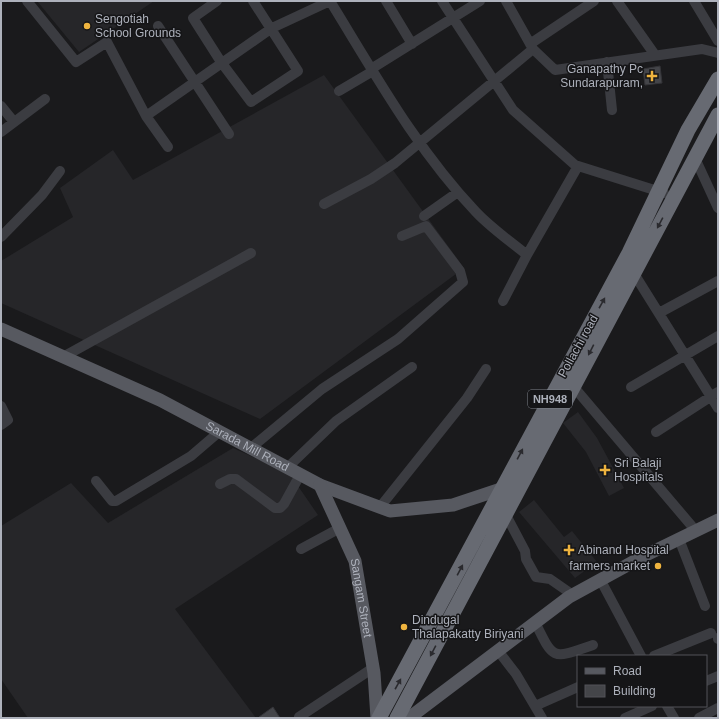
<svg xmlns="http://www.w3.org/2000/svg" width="719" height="719" font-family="Arial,sans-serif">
  <rect width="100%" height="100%" fill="#1a1a1c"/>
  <path fill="#262629" d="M 37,1 L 154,1 L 79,52 Z
    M 324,75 L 464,268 L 260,419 L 1,303 L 1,261 L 73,217 L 60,188 L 113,150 L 133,180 Z
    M 578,412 L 597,438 L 624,488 L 609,496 L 586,452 L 563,423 Z
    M 233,448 L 289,473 L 318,515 L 175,609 L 256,718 L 28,718 L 1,679 L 1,526 L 71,483 L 108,523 Z
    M 534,500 L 564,537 L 572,531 L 597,562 L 575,578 L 519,512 Z"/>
  <path fill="#444549" stroke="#343438" d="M 660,66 L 662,83 L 645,85 L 643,69 Z
    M 273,707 L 280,718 L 260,718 L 259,717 Z"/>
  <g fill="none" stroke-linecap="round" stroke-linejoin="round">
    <path stroke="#3b3c41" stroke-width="10" d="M 27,1 L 76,62 L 107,42 L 146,116 L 168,147
      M 217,1 L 193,18 L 221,62 L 251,102 L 298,71 L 253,1
      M 330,1 C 375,74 417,150 476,212 C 491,228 510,241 527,255 L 578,166
      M 386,1 L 412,44
      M 442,1 L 513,110 L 575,165 L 664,193
      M 506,1 L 533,49
      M 617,1 L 655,55
      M 694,1 L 718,41
      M 158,26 L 229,134
      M 530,44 L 594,1
      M 607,62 L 612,110
      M 371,69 L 480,1
      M 339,91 L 373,71
      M 1,106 L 14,122
      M 146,116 L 272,28 L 330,1
      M 1,132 L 45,99
      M 695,158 L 718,208
      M 324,204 L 371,179 L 395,163 L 533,49 L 555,70 L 702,49 L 718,53
      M 424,216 L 458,192
      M 1,237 L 42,195 L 60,171
      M 633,272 L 718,408
      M 503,301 L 527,255
      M 659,313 L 718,281
      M 63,357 L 251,253
      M 573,386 L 696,531
      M 631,387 L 718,336
      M 1,406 L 8,420 L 1,425
      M 656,432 L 718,392
      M 251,448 L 322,389 L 398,339 L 463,282 L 460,271 L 426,226 L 402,236
      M 287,468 L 336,421 L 412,367
      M 96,481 L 112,501 L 116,501 L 191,456 L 219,432
      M 220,484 L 230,479 L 236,479 L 275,508 L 280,508 L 284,504 L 300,475
      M 380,507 L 467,398 L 486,369
      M 506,515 L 525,551 L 526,559 L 536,577 L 550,579 L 573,595
      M 679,539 L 705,606
      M 301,549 L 340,528
      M 600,579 L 641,656
      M 535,622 C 554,661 552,659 593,645
      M 718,639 L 718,638
      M 499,652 L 516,674 L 542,718
      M 654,656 L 711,633
      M 706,681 L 718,676
      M 535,706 L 578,687
      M 667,706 L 674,718
      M 299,717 L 373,668
      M 625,718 L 652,706
      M 699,718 L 718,708"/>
    <g stroke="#575960" stroke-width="13">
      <path id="s1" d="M 1,329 L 160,400 L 320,485 L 390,511 L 453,505 L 504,488 L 509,491"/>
      <path id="s2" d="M 320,485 L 355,561 L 374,673 L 377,718"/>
      <path d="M 409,718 L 569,597 L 644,556 L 718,520"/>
    </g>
    <path stroke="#676a72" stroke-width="15" d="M 379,718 L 629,253 L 688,130 L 718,79
      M 397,718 C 505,518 610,315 718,115"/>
  </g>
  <defs><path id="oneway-solid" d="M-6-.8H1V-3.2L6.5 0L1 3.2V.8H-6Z"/></defs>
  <g fill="#2a2a2e">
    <use href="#oneway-solid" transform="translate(660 223) rotate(118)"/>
    <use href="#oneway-solid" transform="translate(602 303) rotate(-61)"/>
    <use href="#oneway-solid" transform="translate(591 350) rotate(117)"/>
    <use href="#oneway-solid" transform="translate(520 454) rotate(-62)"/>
    <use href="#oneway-solid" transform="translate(460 570) rotate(-62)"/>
    <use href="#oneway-solid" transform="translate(433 651) rotate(118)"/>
    <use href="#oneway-solid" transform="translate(398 684) rotate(-61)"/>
  </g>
  <g fill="#efb43f" stroke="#151517" stroke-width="1.5">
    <circle cx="87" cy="26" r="4"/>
    <path d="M650 70h4v4h4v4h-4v4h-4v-4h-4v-4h4z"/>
    <path d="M603 464h4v4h4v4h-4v4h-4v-4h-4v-4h4z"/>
    <path d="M567 544h4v4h4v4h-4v4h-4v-4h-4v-4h4z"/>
    <circle cx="658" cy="566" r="4"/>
    <circle cx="404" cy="627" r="4"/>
  </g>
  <g text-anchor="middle" stroke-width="3" stroke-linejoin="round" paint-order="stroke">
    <rect fill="#151517" stroke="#7f828a" stroke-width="1" x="528" y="390" width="44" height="18" rx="3"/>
    <g font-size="11" font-weight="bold" fill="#adb1bb">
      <text x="550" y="403">NH948</text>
    </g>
    <g font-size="12" fill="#adb1bb" stroke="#151517" text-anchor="start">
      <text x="95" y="23">Sengotiah<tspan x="95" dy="14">School Grounds</tspan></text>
      <text x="643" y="73" text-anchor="end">Ganapathy Pc<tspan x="643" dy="14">Sundarapuram,</tspan></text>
      <text x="614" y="467">Sri Balaji<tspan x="614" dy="14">Hospitals</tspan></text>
      <text x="578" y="554">Abinand Hospital</text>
      <text x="650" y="570" text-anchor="end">farmers market</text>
      <text x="412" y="624">Dindugal<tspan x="412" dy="14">Thalapakatty Biriyani</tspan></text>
    </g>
    <g font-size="12" fill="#adb1bb" stroke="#151517">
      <text transform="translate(578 346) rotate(-61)" y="4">Pollachi road</text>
      <text dy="4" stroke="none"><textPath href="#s1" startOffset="273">Sarada Mill Road</textPath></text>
      <text dy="4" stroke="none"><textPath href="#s2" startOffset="121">Sangam Street</textPath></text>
    </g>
  </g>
  <rect width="719" height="719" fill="none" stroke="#adb1bb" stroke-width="4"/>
  <rect x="577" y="655" width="130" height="52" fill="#151517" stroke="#525359"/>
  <rect x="585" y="668" width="20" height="6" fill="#575960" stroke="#525359"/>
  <text x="613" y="675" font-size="12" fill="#adb1bb">Road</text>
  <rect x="585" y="685" width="20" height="12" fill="#444549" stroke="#525359"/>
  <text x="613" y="695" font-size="12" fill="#adb1bb">Building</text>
</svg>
